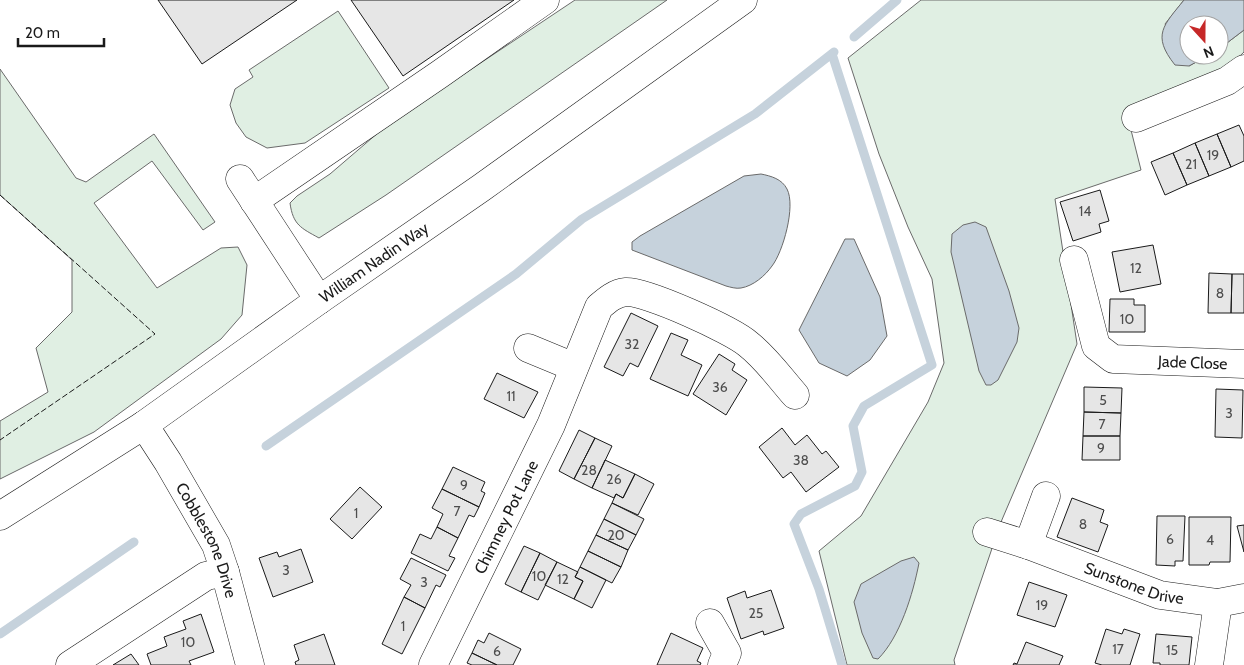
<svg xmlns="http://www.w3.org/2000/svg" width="1244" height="665" font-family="Cabin,sans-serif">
  <rect width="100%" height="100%" fill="#fff"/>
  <path fill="#e0efe3" stroke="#6a6a6a" d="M 575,0 L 667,0 L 386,195 L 319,238 C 301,228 293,225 290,203 L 297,196 L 330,174 L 386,126 Z
    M 921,0 L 1184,0 L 1165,24 L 1189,66 L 1209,55 L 1219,55 L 1219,49 L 1244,30 L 1244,52 C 1213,84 1167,95 1126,110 L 1141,170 L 1055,199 L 1077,344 L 1001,522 L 954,660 L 955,665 L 847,665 L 819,551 L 861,516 L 928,402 L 944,363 L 932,279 L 908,227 L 879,154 L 848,58 Z
    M 338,11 L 389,88 L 305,143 L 267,148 L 246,137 L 236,123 L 230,105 L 235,89 L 253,77 L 249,70 Z
    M 0,69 L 76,178 L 86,182 L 154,134 L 215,222 L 203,230 L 152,161 L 94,203 L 157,288 L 221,248 L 238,247 L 247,265 L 242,315 L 221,339 L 94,432 L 0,479 L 0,421 L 48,392 L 36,348 L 72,312 L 72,260 L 0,195 Z"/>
  <path fill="#c6d2dc" stroke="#6a6a6a" d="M 1184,0 L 1244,0 L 1244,30 L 1219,49 L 1219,25 L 1189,25 L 1189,55 L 1209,55 L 1189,66 L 1175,65 C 1151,35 1164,25 1184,0 Z
    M 761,174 C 771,176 782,179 787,189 C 796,206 783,252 772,266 C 765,276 753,286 741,288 C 736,289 730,287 726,286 L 632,250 L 632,242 L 640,236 L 744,176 Z
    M 975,222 L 986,227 L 1009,291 L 1019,328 L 1017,342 L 998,380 L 991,385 L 986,385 L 979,371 L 951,252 L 952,234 L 963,225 Z
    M 845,239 L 854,239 L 880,297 L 887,336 L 870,360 L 847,376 L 819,363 L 799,330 Z
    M 914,557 L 919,563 C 913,594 900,637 878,659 L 873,658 L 862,633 L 854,602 L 861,584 L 901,561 Z"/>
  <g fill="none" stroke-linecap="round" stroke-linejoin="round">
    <path stroke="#c6d2dc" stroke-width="9" d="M 854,37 L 897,0
      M 832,54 L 932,365 L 864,406 L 853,426 L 862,472 L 855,486 L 801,514 L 794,524 L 819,589 L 842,665
      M 266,446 L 516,274 L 582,219 L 755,114 L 834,52
      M 0,634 L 134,542"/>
  </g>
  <path fill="#e6e6e6" stroke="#1a1a1a" d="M 158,0 L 297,0 L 202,64 Z
    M 351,0 L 514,0 L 403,76 Z
    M 1239,125 L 1244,136 L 1244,161 L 1231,167 L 1217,134 Z
    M 1217,134 L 1231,167 L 1209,176 L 1195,143 Z
    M 1195,143 L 1209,176 L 1187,185 L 1173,153 Z
    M 1173,153 L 1187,185 L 1165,195 L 1151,162 Z
    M 1100,190 L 1109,221 L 1099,224 L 1101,232 L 1073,241 L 1060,202 Z
    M 1153,245 L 1161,284 L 1120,292 L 1112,252 Z
    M 1209,273 L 1232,274 L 1231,313 L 1208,313 Z
    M 1232,274 L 1244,274 L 1244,313 L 1231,313 Z
    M 1110,299 L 1134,299 L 1134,305 L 1145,305 L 1145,332 L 1109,332 Z
    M 631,313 L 658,326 L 638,367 L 630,363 L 623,376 L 604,367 Z
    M 671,333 L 688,340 L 681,355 L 702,365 L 688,396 L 650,379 Z
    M 719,354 L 735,364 L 732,370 L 747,380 L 726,415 L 693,394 Z
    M 497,373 L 538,392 L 524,418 L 484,399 Z
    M 1084,387 L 1122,388 L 1121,413 L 1084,412 Z
    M 1216,389 L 1243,390 L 1242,438 L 1215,437 Z
    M 1084,412 L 1121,413 L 1120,436 L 1083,436 Z
    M 782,428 L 795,445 L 807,435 L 822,454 L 826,451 L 839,467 L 806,492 L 791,472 L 783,478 L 759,447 Z
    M 579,430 L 595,438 L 574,479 L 559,471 Z
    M 1083,436 L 1120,436 L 1120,460 L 1082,460 Z
    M 595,438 L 612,446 L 592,488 L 574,479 Z
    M 605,460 L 635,474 L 623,498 L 616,494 L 614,498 L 592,488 Z
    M 453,467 L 485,482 L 481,491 L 485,493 L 479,507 L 442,489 Z
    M 635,474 L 654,484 L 638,515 L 612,503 L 616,494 L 623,498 Z
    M 360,487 L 382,507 L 352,539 L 330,519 Z
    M 442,489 L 479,507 L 474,517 L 469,515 L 458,538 L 437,527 L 443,514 L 432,508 Z
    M 1072,498 L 1104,510 L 1100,522 L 1108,525 L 1098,552 L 1057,537 Z
    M 612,503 L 644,519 L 636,535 L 604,519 Z
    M 1157,516 L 1185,516 L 1183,561 L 1175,561 L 1175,566 L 1156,565 Z
    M 1189,517 L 1231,517 L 1230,562 L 1210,562 L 1209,565 L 1189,565 Z
    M 604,519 L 636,535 L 628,550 L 596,535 Z
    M 1244,525 L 1244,552 L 1237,526 Z
    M 437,527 L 458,538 L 449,556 L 455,558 L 448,571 L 411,553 L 420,534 L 431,539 Z
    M 596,535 L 628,550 L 621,567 L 588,551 Z
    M 524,546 L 540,553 L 521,592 L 505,584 Z
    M 301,549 L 313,582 L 273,597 L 259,558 L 277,552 L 279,557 Z
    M 588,551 L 621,567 L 612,583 L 580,567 Z
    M 540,553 L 557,562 L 538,600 L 521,592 Z
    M 411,558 L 446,575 L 440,587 L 436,585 L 425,608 L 404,597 L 411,585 L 400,579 Z
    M 557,562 L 578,572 L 575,577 L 583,581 L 574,599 L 545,585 Z
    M 580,567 L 606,580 L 592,608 L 574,599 L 583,581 L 575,577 Z
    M 1029,582 L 1067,595 L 1055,627 L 1017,615 Z
    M 771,590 L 784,628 L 764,635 L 763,631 L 741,639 L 727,598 L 745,591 L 747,598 Z
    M 404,597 L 425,608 L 402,654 L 382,644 Z
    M 201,614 L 214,652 L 189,661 L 191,665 L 151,665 L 147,654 L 167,646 L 164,637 L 186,629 L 183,621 Z
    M 1106,629 L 1122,634 L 1124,629 L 1140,634 L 1130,665 L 1102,665 L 1095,663 Z
    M 489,633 L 521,649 L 513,665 L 497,665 L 472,653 L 478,640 L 484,643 Z
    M 671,633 L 703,648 L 697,661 L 701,663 L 700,665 L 657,665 Z
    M 324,634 L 335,665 L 296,665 L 295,662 L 299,660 L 294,645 Z
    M 1156,634 L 1192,637 L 1189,665 L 1160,665 L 1160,663 L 1153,663 Z
    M 1026,642 L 1063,656 L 1059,665 L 1013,665 L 1014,663 L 1017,664 Z
    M 472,653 L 497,665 L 472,665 L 467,663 Z
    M 131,654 L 139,665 L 113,665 Z"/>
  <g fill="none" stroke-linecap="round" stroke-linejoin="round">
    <defs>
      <g id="minor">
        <path d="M 1136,118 L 1227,81 L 1244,69"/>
        <path d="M 240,179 L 319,300"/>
        <path d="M 254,201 L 440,74 L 545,0"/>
        <path id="s1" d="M 1074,260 L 1096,346 L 1113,359 L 1244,364"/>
        <path d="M 528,348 L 574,367"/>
        <path id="s2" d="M 144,425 L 168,462 L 216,545 L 225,572 L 250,665"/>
        <path id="s3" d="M 987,532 L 1028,545 L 1160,595 L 1218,603 L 1244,598"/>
        <path d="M 1028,545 L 1046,496"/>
        <path d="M 710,623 L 727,653 L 722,665"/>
        <path d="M 70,665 L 206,576 L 225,572"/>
        <path id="s4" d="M 433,665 L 551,425 L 599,307 C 607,300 615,293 626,292 C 646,291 732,330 748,344 C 766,358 780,378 795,395"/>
        <path d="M 1209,665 L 1218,603"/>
      </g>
      <g id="major">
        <path id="s5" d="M 0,516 L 144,425 L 319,300 L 481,188 L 743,0"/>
      </g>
    </defs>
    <use href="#minor" stroke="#1a1a1a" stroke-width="29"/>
    <use href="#major" stroke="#1a1a1a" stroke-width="29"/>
    <use href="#minor" stroke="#fff" stroke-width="28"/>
    <use href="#major" stroke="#fff" stroke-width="28"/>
    <path stroke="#1a1a1a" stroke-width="1" stroke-dasharray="6 2.5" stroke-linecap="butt" d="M 0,195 L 155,334 L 0,440"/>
  </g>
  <g text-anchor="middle" stroke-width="4" stroke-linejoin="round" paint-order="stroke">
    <g font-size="14" fill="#4d4d4d">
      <text x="1213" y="160">19</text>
      <text x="1191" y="169">21</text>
      <text x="1085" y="216">14</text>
      <text x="1136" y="273">12</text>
      <text x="1220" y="298">8</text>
      <text x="1127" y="324">10</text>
      <text x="632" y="349">32</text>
      <text x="720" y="392">36</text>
      <text x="511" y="401">11</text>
      <text x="1103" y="405">5</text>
      <text x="1229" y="418">3</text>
      <text x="1102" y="429">7</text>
      <text x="1101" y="453">9</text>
      <text x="801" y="465">38</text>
      <text x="589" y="475">28</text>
      <text x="614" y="484">26</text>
      <text x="464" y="490">9</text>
      <text x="457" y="516">7</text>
      <text x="356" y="518">1</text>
      <text x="1083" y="529">8</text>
      <text x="616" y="540">20</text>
      <text x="1170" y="544">6</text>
      <text x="1210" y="545">4</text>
      <text x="286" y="575">3</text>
      <text x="539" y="581">10</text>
      <text x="563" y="584">12</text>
      <text x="424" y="587">3</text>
      <text x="1042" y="610">19</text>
      <text x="756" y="618">25</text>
      <text x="403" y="631">1</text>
      <text x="188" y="647">10</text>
      <text x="1118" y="654">17</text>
      <text x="1172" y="655">15</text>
      <text x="497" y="656">6</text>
    </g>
    <g font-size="16" fill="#1a1a1a" stroke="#fff">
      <text dy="6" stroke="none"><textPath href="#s5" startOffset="452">William Nadin Way</textPath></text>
      <text dy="6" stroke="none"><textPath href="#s1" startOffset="190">Jade Close</textPath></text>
      <text dy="6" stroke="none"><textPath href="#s4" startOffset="165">Chimney Pot Lane</textPath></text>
      <text dy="6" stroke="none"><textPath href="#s2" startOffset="132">Cobblestone Drive</textPath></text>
      <text dy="6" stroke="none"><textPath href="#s3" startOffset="156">Sunstone Drive</textPath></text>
    </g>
  </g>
  <g transform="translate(1204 40) rotate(159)"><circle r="24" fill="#ffffff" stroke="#a3a3a3"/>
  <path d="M0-4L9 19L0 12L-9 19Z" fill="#c62828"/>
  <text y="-8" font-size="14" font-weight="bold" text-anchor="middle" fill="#1a1a1a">N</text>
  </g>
  <path d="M18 38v8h86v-8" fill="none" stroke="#1a1a1a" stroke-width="2.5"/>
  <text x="25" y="38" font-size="15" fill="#1a1a1a" stroke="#ffffff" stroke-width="4" paint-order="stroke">20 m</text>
</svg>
